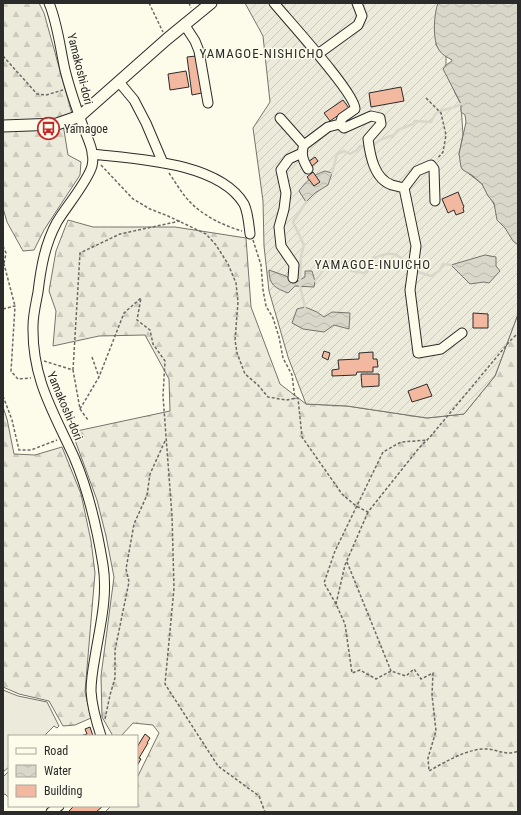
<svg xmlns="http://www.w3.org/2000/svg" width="521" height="815" font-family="'Roboto Condensed',sans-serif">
  <defs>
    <pattern id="forest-firs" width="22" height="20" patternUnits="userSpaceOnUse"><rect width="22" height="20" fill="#ecebdb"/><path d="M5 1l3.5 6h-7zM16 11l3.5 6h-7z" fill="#cbcabc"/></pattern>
    <pattern id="garden-furrows" width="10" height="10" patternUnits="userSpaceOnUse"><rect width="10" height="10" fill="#ecebdb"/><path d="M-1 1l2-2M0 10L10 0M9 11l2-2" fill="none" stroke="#cbcabc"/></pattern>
    <pattern id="water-waves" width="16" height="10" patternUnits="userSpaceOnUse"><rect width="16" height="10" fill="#d8d7c9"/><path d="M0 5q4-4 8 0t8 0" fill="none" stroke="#bab9ad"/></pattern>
  </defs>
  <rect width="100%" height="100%" fill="#fdfbea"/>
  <path fill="url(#forest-firs)" stroke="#74746e" d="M 3,3 L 39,3 L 44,13 L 72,114 L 62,118 L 68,155 L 81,162 L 80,175 L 44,230 L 34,250 L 23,251 L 7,222 L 3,208 Z
    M 68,220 L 93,227 L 175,227 L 246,238 L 251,307 L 280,384 L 306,404 L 347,406 L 427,418 L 464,414 L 495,376 L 518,314 L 518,812 L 105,812 L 111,806 L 137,806 L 137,778 L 159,733 L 153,725 L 133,723 L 121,736 L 113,736 L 102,717 L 101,676 L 114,577 L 106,536 L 97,500 L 72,432 L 170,411 L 169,379 L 145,335 L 99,336 L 53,346 L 56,311 L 49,291 L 56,251 Z
    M 3,407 L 7,419 L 14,454 L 35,455 L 62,447 L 81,494 L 91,541 L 95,573 L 85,692 L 91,718 L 75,725 L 63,726 L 49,701 L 19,694 L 3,687 Z"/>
  <path fill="url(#garden-furrows)" stroke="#74746e" d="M 245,3 L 439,3 L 436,45 L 446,57 L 446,65 L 455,93 L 461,104 L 463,135 L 459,154 L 468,173 L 482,184 L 518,245 L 518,314 L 495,376 L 464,414 L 427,418 L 347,406 L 306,404 L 288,357 L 269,291 L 264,246 L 263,201 L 253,128 L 270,102 L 263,36 Z"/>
  <path fill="#ecebdb" stroke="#74746e" d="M 3,690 L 18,696 L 47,702 L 59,726 L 57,728 L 54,726 L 44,736 L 9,736 L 9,767 L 3,772 Z"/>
  <path fill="#eceadb" stroke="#74746e" d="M 9,771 L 9,798 L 5,794 L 3,795 L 3,777 Z"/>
  <path fill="url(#water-waves)" stroke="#74746e" d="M 438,3 L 518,3 L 518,245 L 513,241 L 505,228 L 497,220 L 494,203 L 488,196 L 482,184 L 473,176 L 463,170 L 461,167 L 459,154 L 466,122 L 465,115 L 461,112 L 461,104 L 443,69 L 446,65 L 452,61 L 452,60 C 447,57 442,55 439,50 C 432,41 434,13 438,3 Z
    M 325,171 L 332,173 L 328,185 L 315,193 L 306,202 L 299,191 C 306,181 313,175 325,171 Z
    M 485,255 L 496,257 L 496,266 L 500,271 L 489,283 L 484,282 L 470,284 L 451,265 Z
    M 269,270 L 286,276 L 295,283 L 305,277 L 305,271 L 312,271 L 315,281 L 314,287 L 295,286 L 288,293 C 275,288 269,285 269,270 Z
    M 305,307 L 317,312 L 324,317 L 332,312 L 350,313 L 349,329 L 334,325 L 324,332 L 303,329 L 292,323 L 297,309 Z"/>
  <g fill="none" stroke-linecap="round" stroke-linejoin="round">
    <path stroke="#d8d7c9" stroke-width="2.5" d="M 372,145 L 382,139 L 394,135 L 398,130 L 413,124 L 415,121 L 431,122 C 437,106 448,112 461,104
      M 332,173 L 337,154 L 344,151 L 350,154 L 357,150 L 360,146 L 367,146
      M 415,271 L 431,276 L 439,271 L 443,264 L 451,265
      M 300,280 L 301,256 L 304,245 L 293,222 L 306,202
      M 315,281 L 331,260 L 341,262 L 352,271 L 364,273 L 371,268 L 372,259 C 392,250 398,252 411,269
      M 300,286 L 305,307"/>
  </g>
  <path fill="#f2b8a0" stroke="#2b2b2b" d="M 196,56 L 202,93 L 192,95 L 187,57 Z
    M 186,71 L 189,87 L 170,90 L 168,74 Z
    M 401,87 L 404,101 L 371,107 L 369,93 Z
    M 343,100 L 349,108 L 330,121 L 324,113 Z
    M 315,157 L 318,161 L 311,167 L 308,162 Z
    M 313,172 L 320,182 L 314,186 L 307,177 Z
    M 458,192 L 464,207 L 463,208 L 464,212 L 456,215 L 454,210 L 448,213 L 442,199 Z
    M 473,313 L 488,314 L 488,328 L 473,328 Z
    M 324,351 L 330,353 L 328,360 L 322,357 Z
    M 373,352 L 373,359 L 377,359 L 378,367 L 373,367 L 373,372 L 357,372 L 356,375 L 332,376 L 332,370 L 339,369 L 338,360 L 359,359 L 359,353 Z
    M 361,374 L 379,374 L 379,386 L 362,387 Z
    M 427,384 L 432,396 L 412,402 L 408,391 Z
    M 90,727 L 93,736 L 80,736 L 87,734 L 85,729 Z
    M 145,734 L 150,738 L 147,743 L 148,743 L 139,758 L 141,759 L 137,766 L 137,747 Z
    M 74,806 L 103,806 L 96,812 L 70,812 L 69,811 Z"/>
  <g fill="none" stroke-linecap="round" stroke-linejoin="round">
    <defs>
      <path id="minor" d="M 49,3 C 58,25 60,48 65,70 C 70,90 77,110 84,129 C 89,141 95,154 92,166 C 88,181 66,207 57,222 C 45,244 41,267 38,292 C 36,303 33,315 33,326 C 32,379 53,411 74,457 C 89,492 97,528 103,565 C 108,596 100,626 95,657 C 93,668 91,679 91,691 C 92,707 96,721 101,736
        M 274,3 C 287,19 356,94 355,109 L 342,118 L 340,124 L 344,128 L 371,116 L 380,118 L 381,124 L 368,139 C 370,155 374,179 392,185 C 396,186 400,187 404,188 L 416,246 L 410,290 L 418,353 L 441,349 L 462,333
        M 184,24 L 195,41 L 199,51 L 208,103
        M 318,54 L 358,25 L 362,16 L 357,3
        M 119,82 L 134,100 L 146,123 L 163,163
        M 280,118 L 304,145 L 328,127 L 340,124
        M 303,148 C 301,156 304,162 308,169
        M 92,154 C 136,159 219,162 244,204 C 248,212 249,225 250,234
        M 404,188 L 417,171 L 431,165 L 434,169 L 435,201
        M 293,278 L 294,265 L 281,246 L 279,227 L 284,209 L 286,193 L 281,170 L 289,159 L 302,153
        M 51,812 L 59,806"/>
      <path id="major" d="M 3,126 L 57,124 L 80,116 L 167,39 L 211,3"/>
    </defs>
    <use href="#minor" stroke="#2b2b2b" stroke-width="11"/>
    <use href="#major" stroke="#2b2b2b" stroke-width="13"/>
    <path stroke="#6a6964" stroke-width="1.5" stroke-dasharray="3 2" stroke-linecap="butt" d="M 149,3 L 163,32
      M 189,3 L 191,8
      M 3,56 L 37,94 L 46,95 L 63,90
      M 426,98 L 441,113 L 446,135 L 443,152 L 437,159
      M 101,165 L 133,199 L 150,209 L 168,216 L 206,234 L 216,245 L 228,264 L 236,283 L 238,302 L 235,340 L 237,353 L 245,374 L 258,385 L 268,397 L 286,400 L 298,398 L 302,437 L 342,494 L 356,506 L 368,512 L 419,448 L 430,437 L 510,341 L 518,333
      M 169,173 C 176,183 182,194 191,203 C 204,216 224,226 242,231
      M 253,240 L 261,265 L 263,290 L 266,306 L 273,318 L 279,337 L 283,358 L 292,375 L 295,399
      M 3,246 L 6,253 L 3,269
      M 3,264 L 4,264 L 15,306
      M 3,309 L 15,306 L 11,371 L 18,379 L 31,378
      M 92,357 L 99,377
      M 44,361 L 73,370 L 80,409 L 99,377 L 124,313 L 141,298 L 137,320 L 150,330 L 153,344 L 165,361 L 163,396 L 172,516 L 174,588 L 165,684 L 218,766 L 259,796 L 265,812
      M 73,370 L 80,253 L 120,234 L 180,221
      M 3,396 L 12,420 L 19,450 L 31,450 L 57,440
      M 80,409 L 88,420
      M 368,512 L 345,565 L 336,604 L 345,624 L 352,673 L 360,670 L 376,679 L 391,671 L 406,676 L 414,669 L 421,679 L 433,673 L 432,695 L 436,731 L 428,758 L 429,771 C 445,762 468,748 487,749 C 499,750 507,756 518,751
      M 347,562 L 391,671
      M 336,604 L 324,583 L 335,551 L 383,452 L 401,442 L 428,440
      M 105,719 L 110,695 L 115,678 L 115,650 L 129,582 L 126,569 L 134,524 L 147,495 L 150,474 L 165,441"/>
    <use href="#minor" stroke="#fdfbea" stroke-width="9"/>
    <use href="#major" stroke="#fdfbea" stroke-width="11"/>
  </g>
  <defs>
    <symbol id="bus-ring" viewBox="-11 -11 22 22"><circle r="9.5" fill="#fdfbea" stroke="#c62828" stroke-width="1.5"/><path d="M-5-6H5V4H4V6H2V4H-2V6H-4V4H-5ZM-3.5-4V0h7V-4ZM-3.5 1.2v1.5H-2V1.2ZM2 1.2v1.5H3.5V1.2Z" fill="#c62828"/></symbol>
  </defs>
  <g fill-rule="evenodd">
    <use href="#bus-ring" x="36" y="116" width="25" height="25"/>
  </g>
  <g text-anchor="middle" stroke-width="3" stroke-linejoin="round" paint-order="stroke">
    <g font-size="12" fill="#2b2b2b" stroke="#fdfbea">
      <text transform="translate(80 69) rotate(76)" y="4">Yamakoshi-dori</text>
      <text transform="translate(65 406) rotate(67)" y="4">Yamakoshi-dori</text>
    </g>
    <g font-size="12" fill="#2b2b2b" stroke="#fdfbea" text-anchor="start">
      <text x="64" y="133">Yamagoe</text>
    </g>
    <g font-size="13" letter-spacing="1" fill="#2b2b2b" stroke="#fdfbea">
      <text x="262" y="58">YAMAGOE-NISHICHO</text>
      <text x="373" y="269">YAMAGOE-INUICHO</text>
    </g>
  </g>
  <rect width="521" height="815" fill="none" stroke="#2b2b2b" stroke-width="8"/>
  <rect x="8" y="735" width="130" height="72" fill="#fdfbea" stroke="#a9a89e"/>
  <rect x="16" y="748" width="20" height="6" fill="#fdfbea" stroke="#a9a89e"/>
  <text x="44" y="755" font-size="12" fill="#2b2b2b">Road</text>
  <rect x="16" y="765" width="20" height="12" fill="url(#water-waves)" stroke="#a9a89e"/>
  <text x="44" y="775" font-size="12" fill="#2b2b2b">Water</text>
  <rect x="16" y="785" width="20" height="12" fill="#f2b8a0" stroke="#a9a89e"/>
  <text x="44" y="795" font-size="12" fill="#2b2b2b">Building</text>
</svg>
